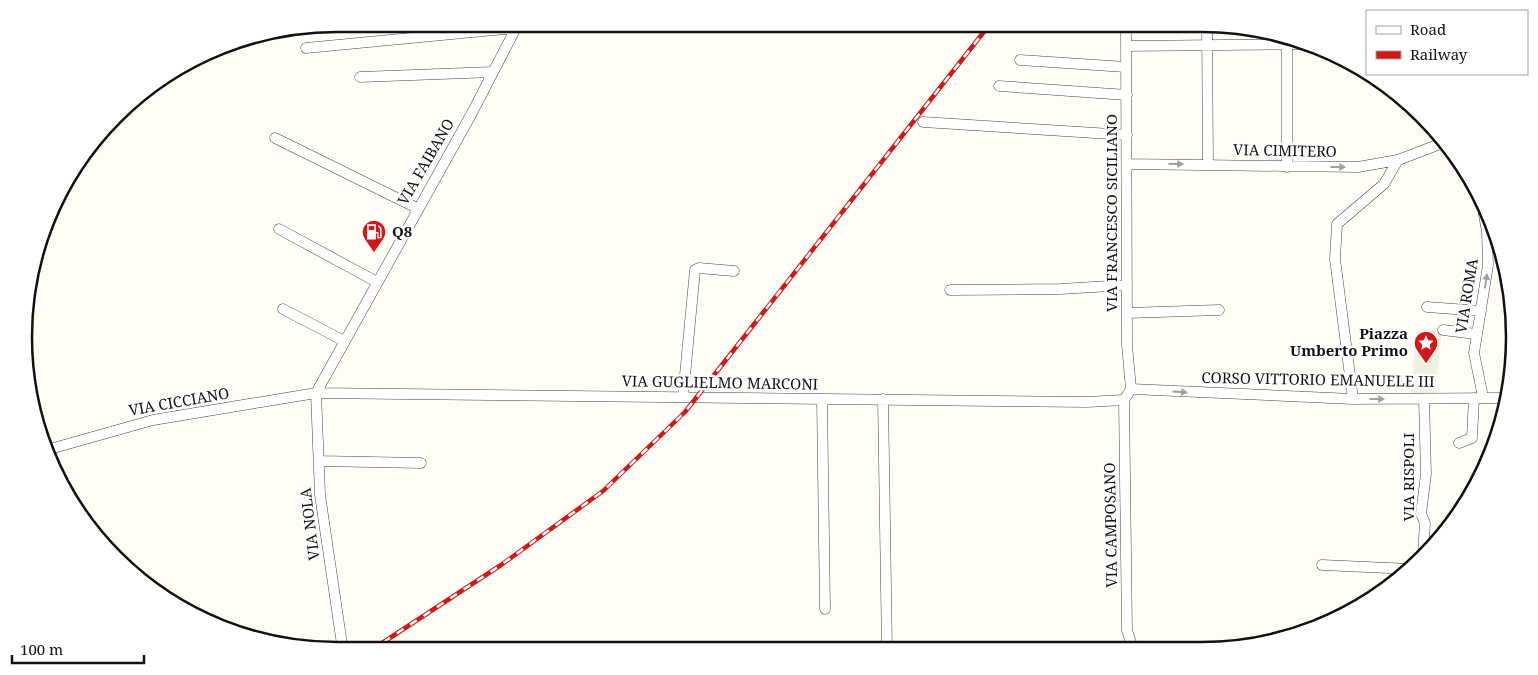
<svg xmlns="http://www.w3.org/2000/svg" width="1538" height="675" font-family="'Noto Serif',serif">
  <rect width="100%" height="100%" fill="#fffdf5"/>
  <path fill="#f2eee0" d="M 1417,329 L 1442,331 L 1434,396 L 1410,397 Z"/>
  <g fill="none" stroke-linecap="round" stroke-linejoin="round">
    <defs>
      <path id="minor" d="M 1207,25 L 1208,165
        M 1126,46 L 1308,44
        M 306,48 L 515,28
        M 1020,60 L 1126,67
        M 360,77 L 493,72
        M 999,86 L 1127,95
        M 923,122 L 1127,135
        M 275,138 L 417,208
        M 1127,164 L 1358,167 L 1398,160 L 1440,144
        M 1287,167 L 1287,38
        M 1481,198 L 1487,232 L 1488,265 L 1474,353 L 1483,397
        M 279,229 L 377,282
        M 950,290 L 1060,289 L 1127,285
        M 1427,307 L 1481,311
        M 283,309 L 344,341
        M 1127,313 L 1219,310
        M 1443,330 L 1476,334
        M 1131,389 L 1353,399 L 1503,398
        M 316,393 L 472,113 L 518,24
        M 316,393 L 320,495 L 343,651
        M 683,396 L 695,270 L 699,268 L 734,271
        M 883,399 L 887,650
        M 1353,399 L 1335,259 L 1337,224 L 1384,184 L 1398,160
        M 822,400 L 825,609
        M 1124,400 L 1131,389 L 1127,345 L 1126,24
        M 1124,400 L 1127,630 L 1133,649
        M 1459,443 L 1472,438 L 1474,398
        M 50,449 L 153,420 L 316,393 L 1087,402 L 1124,400
        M 319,461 L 421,463
        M 1423,555 L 1425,523 L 1421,514 L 1426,474 L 1424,399
        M 1322,565 L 1411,569"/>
    </defs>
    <use href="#minor" stroke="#444" stroke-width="11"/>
    <use href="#minor" stroke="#fff" stroke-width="10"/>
    <defs>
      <path id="rail" d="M 370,651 L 501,565 L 603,491 L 685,412 L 990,24"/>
    </defs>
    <use href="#rail" stroke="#d21718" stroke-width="4.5"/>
    <use href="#rail" stroke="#fff" stroke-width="2.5" stroke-dasharray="8" stroke-linecap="butt"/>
  </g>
  <defs><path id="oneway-solid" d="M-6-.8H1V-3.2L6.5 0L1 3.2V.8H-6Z" transform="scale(1.25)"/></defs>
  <g fill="#a0a0a0">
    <use href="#oneway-solid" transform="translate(1176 164) rotate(1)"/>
    <use href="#oneway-solid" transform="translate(1338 167)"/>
    <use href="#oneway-solid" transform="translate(1486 281) rotate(-82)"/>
    <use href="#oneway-solid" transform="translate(1180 392) rotate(4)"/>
    <use href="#oneway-solid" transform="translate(1377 399)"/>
  </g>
  <defs>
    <symbol id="fuel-pin" viewBox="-11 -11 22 30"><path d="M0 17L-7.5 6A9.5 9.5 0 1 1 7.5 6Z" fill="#d21718" stroke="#fff"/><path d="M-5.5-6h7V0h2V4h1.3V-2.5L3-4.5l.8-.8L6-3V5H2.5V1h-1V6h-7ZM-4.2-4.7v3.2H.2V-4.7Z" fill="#fff"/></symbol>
    <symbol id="sight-pin" viewBox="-11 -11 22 30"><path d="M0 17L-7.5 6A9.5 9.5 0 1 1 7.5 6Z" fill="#d21718" stroke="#fff"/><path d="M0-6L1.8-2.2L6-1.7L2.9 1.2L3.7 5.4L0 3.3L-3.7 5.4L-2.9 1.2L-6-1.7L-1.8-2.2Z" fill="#fff"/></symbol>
  </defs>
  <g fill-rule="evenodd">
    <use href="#fuel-pin" x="360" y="218" width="28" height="38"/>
    <use href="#sight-pin" x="1412" y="329" width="28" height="38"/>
  </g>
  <g text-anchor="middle" stroke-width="5" stroke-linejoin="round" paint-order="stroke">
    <g font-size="15" fill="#111" stroke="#fff">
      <text transform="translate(1285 151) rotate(1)" y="5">VIA CIMITERO</text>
      <text transform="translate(426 162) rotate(-60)" y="5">VIA FAIBANO</text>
      <text transform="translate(1112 213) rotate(-90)" y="5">VIA FRANCESCO SICILIANO</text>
      <text transform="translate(1467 296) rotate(-81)" y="5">VIA ROMA</text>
      <text transform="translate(1318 380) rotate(1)" y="5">CORSO VITTORIO EMANUELE III</text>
      <text transform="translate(720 383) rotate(1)" y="5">VIA GUGLIELMO MARCONI</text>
      <text transform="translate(179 402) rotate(-10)" y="5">VIA CICCIANO</text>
      <text transform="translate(1409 477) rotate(-90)" y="5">VIA RISPOLI</text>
      <text transform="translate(310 524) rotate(-97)" y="5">VIA NOLA</text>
      <text transform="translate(1111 525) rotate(-91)" y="5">VIA CAMPOSANO</text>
    </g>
    <g font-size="15" font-weight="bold" fill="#111" stroke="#fff" text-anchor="start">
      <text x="392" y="237">Q8</text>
      <text x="1408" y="339" text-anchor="end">Piazza<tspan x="1408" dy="17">Umberto Primo</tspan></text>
    </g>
  </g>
  <path d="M0 0H1538V675H0ZM337 32H1201A305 305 0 0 1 1506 337V337A305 305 0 0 1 1201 642H337A305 305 0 0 1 32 337V337A305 305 0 0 1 337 32Z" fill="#fff" fill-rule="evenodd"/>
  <path fill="none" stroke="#111" stroke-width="2.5" d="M337 32H1201A305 305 0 0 1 1506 337V337A305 305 0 0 1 1201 642H337A305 305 0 0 1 32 337V337A305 305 0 0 1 337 32Z"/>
  <rect x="1366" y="10" width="162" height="65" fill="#ffffff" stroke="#a0a0a0"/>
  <rect x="1376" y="26" width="25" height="8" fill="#ffffff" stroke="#a0a0a0"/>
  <text x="1410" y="35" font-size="15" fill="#111111">Road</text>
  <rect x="1376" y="51" width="25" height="8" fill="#d21718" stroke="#a0a0a0"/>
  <text x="1410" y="60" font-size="15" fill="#111111">Railway</text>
  <path d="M12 655v8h132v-8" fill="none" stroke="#111111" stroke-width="2.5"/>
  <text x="20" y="655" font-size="15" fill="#111111" stroke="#ffffff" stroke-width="4" paint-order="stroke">100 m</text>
</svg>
